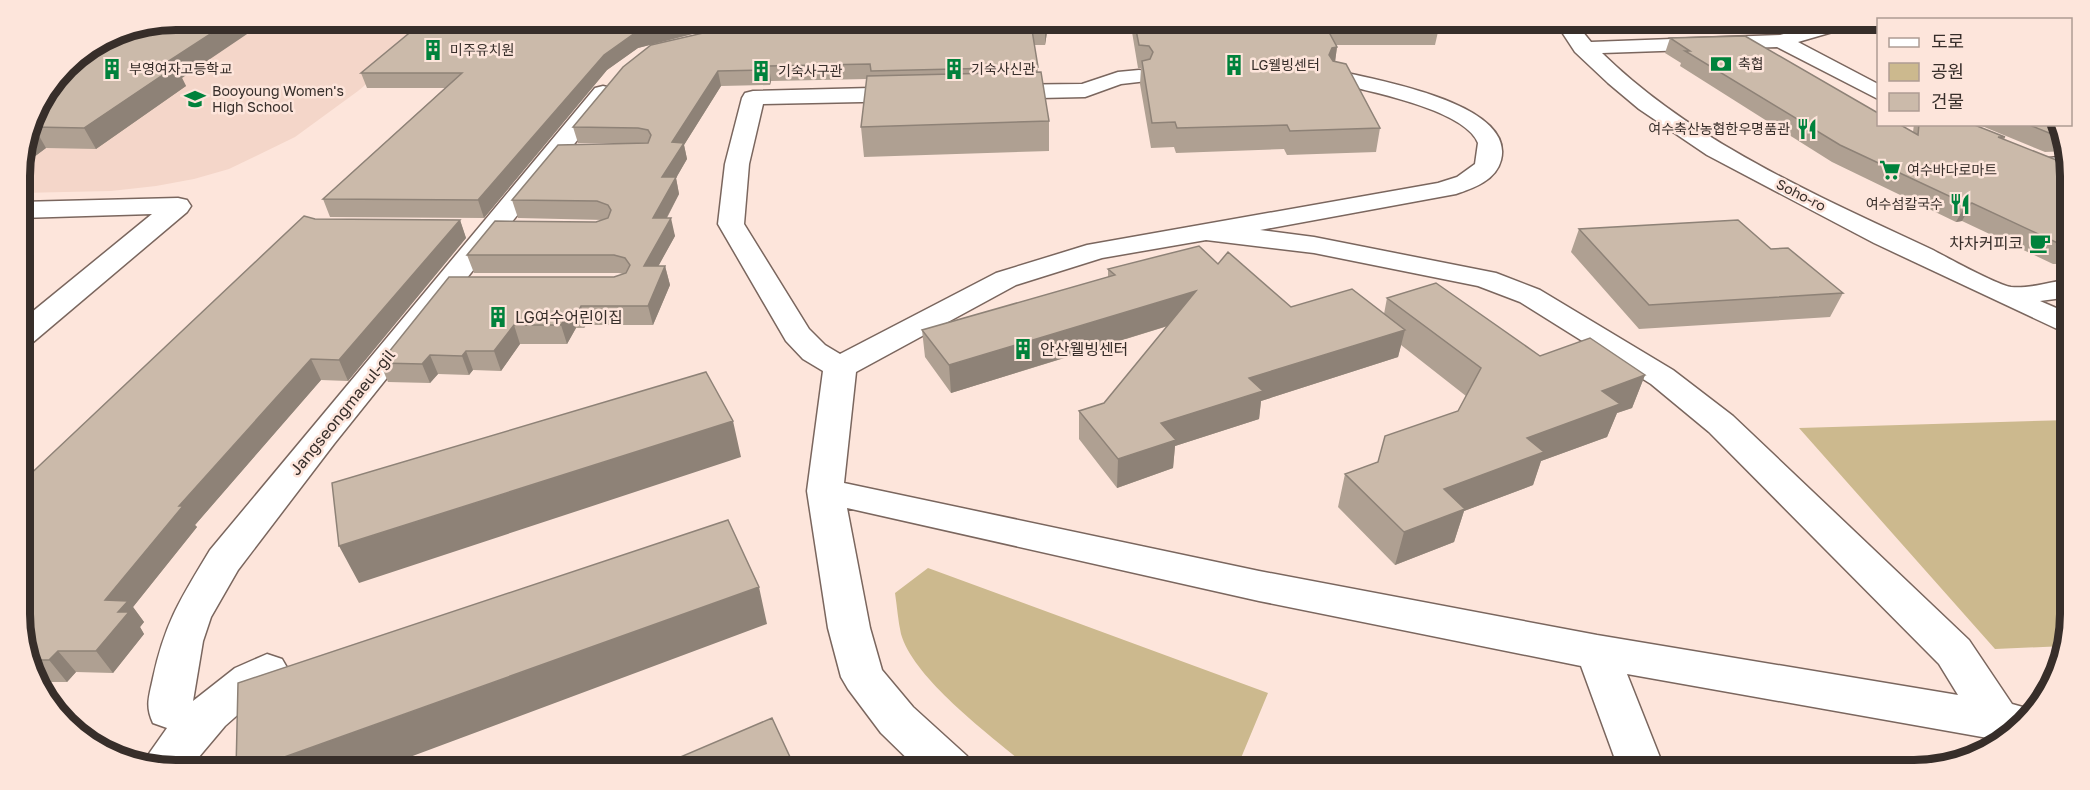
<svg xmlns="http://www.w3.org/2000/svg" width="2090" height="790" font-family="'Golos Text','Noto Sans KR',sans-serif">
  <rect width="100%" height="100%" fill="#fde5db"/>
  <path fill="#f4d6c9" d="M 176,20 L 442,20 L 358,91 L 295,137 L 229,169 L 194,179 L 156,186 L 111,191 L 20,193 L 20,165 L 36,106 Z"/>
  <path fill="#ccb98e" d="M 2070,420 L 2070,614 L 2065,646 L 1995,649 L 1799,428 Z
    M 928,568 L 1268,693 L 1236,770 L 1032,770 C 995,739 914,680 901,634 C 898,621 897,606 895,593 Z"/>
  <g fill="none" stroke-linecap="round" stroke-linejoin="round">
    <defs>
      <path id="minor" d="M 754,20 L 878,20 L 868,26 L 764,26 Z
        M 1554,20 L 1573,20 L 1591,42 L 1780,35 L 1834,20 L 1862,20 L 1860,24 L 1798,42 L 1878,84 L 1878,99 L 1777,47 L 1602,53 C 1694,143 1818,196 1933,250 C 1948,258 1997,285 2011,287 C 2028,289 2052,282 2069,279 L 2070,297 L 2040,301 L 2070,314 L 2070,335 L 1874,243 L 1707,155 L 1639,109 L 1608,83 L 1575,52 Z
        M 1139,70 L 1147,71 L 1150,76 L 1147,81 L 1121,84 L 1085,97 L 998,99 L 990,97 L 987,92 L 990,87 L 998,85 L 1082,84 L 1118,72 Z
        M 1338,71 C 1375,80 1516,103 1501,160 C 1496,180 1474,188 1456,194 L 1260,230 L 1314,237 L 1496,273 L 1540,290 L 1673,370 L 1733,416 L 1969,640 L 2012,704 L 2030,709 L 2009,738 L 1999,740 L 1627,674 L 1665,770 L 1619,770 L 1581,666 L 1259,601 L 847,508 L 870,628 L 882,670 L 913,707 L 967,756 L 973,770 L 919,770 L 881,733 L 848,689 L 841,677 L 828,628 L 807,491 L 823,371 L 803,359 L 786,341 L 718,224 L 725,164 L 742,98 L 745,93 L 753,91 L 911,87 L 919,89 L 922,94 L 919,99 L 911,101 L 763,104 L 749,164 L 744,224 L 809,329 L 825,345 L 840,354 L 996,273 L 1087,245 L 1438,183 L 1457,177 L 1475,164 L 1478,143 C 1465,109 1364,90 1330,82 L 1327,77 L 1330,72 ZM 1206,240 L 1314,253 L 1478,286 L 1520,302 L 1651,384 L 1709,432 L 1939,664 L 1958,695 L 1597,635 L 1259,571 L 844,483 L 856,372 L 1016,285 L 1102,258 Z
        M 603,86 L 611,88 L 614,93 L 611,98 L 334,444 L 238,570 L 211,617 L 203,641 L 193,701 L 235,668 L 267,654 L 282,659 L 289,671 L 282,683 L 251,703 L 225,726 L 188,770 L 141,765 L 167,728 L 153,723 C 145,706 149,697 153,678 C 165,622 181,598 210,550 L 595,88 Z
        M 2069,156 L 2069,170 L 2039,169 L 2036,164 L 2039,159 Z
        M 178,198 L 187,200 L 191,206 L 187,212 L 32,343 L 21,345 L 21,321 L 152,214 L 20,218 L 20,202 Z"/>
    </defs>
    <use href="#minor" stroke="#7a665e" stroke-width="3"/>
    <use href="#minor" fill="#fff" fill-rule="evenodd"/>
  </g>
  <path fill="#afa092" d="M 828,20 L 1049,20 L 1045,45 L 1034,45 L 1038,72 L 1049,121 L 1049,151 L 864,157 L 861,127 L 867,79 L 771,81 L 770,85 L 721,86 L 684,145 L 687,159 L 676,178 L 679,194 L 667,218 L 675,236 L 658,266 L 665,266 L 670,285 L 653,325 L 586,325 L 584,328 L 576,328 L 567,344 L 520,344 L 501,371 L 473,370 L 469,375 L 438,374 L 430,383 L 388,382 L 380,363 L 623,274 L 619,273 L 474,273 L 467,255 L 604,220 L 518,218 L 512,200 L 615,143 L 578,143 L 573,127 Z
    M 1130,20 L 1437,20 L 1440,23 L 1435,45 L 1336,45 L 1337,47 L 1335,62 L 1380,128 L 1376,152 L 1287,155 L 1284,149 L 1176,153 L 1174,147 L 1151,148 L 1140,84 L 1141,68 L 1138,68 Z
    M 1755,20 L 1813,20 L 1777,28 Z
    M 704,31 L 638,48 L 607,70 L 484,218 L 330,217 L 323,199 L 445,88 L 367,88 L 361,73 Z
    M 1670,38 L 1913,132 L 1914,124 L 1972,124 L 2005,137 L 2004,140 L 2069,165 L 2069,264 L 2053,264 L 1962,221 L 1956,222 L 1832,162 L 1680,66 L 1681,63 L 1665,53 Z
    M 182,78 L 186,86 L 96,149 L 46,148 L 34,157 L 22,157 L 36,106 Z
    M 1977,124 L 2056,124 L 2067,151 L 2045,152 Z
    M 315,219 L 460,220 L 466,238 L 348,381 L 321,380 L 195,525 L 197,527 L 133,607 L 144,622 L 140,627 L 144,634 L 113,673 L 76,672 L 67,682 L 41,682 L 22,644 Z
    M 1579,229 L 1843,293 L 1830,317 L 1639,329 L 1571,252 Z
    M 1218,264 L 1291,307 L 1384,314 L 1387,298 L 1540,356 L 1645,375 L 1632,408 L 1617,413 L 1607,437 L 1541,461 L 1533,485 L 1464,511 L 1454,542 L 1395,565 L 1338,507 L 1345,474 L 1378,462 L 1458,411 L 1466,396 L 1401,345 L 1398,357 L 1261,401 L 1259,419 L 1175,446 L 1173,468 L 1117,488 L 1079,439 L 1079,411 L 1104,403 L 1168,326 L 951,393 L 925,357 L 922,330 L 1108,277 L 1108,269 Z"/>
  <path fill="#8e8277" d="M 232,20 L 268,20 L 182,78 L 186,86 L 96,149 L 84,128 L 161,66 Z
    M 689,20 L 815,20 L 704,31 L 638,48 L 607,70 L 484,218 L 478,200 L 604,55 L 635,33 Z
    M 1047,20 L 1049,20 L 1045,45 L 1045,30 Z
    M 1780,20 L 1813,20 L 1777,28 Z
    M 1337,47 L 1334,69 L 1329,55 L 1332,48 Z
    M 769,66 L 771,81 L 770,85 L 768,70 Z
    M 718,71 L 721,86 L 684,145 L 687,159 L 676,178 L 679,194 L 657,236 L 653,218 L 662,177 L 672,142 Z
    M 34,127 L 46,148 L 34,157 L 26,143 L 29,130 Z
    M 1972,203 L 1962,221 L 1956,222 L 1966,204 Z
    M 671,218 L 675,236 L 648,285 L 644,266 Z
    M 460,220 L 466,238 L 348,381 L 339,360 Z
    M 20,260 L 30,275 L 20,282 Z
    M 665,266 L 670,285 L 653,325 L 648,306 Z
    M 1196,291 L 1193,318 L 951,393 L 949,365 Z
    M 581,306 L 586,325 L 584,328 L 579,310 Z
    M 570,310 L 576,328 L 567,344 L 561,325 Z
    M 514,325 L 520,344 L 501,371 L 494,351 Z
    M 1405,330 L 1398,357 L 1261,401 L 1259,419 L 1175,446 L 1173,468 L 1117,488 L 1118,459 L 1161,423 L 1249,378 Z
    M 466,351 L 473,370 L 469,375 L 462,356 Z
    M 430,355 L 438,374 L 430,383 L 422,364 Z
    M 311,359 L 321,380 L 195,525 L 197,527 L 133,607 L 144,622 L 140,627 L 144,634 L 113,673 L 96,651 L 105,600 L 179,506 Z
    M 1645,375 L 1632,408 L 1617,413 L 1607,437 L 1541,461 L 1533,485 L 1464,511 L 1454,542 L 1395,565 L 1404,532 L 1444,489 L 1602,391 Z
    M 733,421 L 741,457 L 359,583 L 339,546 Z
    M 759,587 L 767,624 L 375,770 L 248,770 Z
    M 58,651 L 76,672 L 67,682 L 49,660 Z"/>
  <path fill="#cbbaaa" stroke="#8e8277" stroke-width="1.5" d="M 176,20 L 232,20 L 161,66 L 176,66 L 84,128 L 34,127 L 29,130 L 36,106 L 73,59 L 116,31 Z
    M 425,20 L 689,20 L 635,33 L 604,55 L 478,200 L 323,199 L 462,73 L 361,73 Z
    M 828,20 L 1047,20 L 1045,30 L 1032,30 L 1038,67 L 871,71 L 870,64 L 769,66 L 768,70 L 718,71 L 672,142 L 684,143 L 662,177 L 676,177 L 653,218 L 671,218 L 644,266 L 665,266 L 648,306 L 581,306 L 579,310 L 570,310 L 561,325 L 514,325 L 494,351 L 466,351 L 462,356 L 430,355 L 422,364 L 380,363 L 449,277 L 614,277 L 626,273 L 630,265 L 625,258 L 614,255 L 467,255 L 495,221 L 596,222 L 608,218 L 611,210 L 608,205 L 597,201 L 512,200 L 558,145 L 648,143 L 651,135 L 648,130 L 638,128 L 573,127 L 623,67 L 651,45 L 703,33 Z
    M 1134,20 L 1437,20 L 1440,23 L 1324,23 L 1337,47 L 1332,48 L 1329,55 L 1333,61 L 1346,64 L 1380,128 L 1290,131 L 1287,125 L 1177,128 L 1175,122 L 1152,123 L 1142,61 L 1150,59 L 1153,52 L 1149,46 L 1139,45 Z
    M 1745,36 L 1878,113 L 1878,124 L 1899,124 L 1918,135 L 1919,124 L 1972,124 L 2005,137 L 1998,137 L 2069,165 L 2069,246 L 2064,246 L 1972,203 L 1966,204 L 1840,145 L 1685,51 L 1690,51 L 1670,38 Z
    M 1041,72 L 1049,121 L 861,127 L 867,76 Z
    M 2027,124 L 2056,124 L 2061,135 L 2054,135 Z
    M 304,216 L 315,219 L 460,220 L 339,360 L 311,359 L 179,506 L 183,506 L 105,600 L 128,601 L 118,612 L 129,612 L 96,651 L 58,651 L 49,660 L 30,660 L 22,644 L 22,482 Z
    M 1738,220 L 1771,249 L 1788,248 L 1843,293 L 1649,305 L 1579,229 Z
    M 1199,246 L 1218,264 L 1228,252 L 1291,307 L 1352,289 L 1405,330 L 1249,378 L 1263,391 L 1161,423 L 1176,440 L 1118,459 L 1079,411 L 1104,403 L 1196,291 L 949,365 L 922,330 L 1115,275 L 1108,269 Z
    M 1436,283 L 1540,356 L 1590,338 L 1645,375 L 1602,391 L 1620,404 L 1527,438 L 1544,452 L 1444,489 L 1465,509 L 1404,532 L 1345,474 L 1378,462 L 1385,436 L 1458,411 L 1481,368 L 1387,298 Z
    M 706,372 L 733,421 L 339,546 L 332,483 Z
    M 728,520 L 759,587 L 248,770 L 236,770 L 238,683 Z
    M 772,718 L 796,770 L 650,770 Z"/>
  <defs>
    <symbol id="building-bare" viewBox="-9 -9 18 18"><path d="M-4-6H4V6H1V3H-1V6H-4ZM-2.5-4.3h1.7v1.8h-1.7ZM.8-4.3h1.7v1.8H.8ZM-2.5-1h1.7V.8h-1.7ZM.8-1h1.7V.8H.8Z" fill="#00823c" stroke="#fde5db" stroke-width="2.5" paint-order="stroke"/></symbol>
    <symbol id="bank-bare" viewBox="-9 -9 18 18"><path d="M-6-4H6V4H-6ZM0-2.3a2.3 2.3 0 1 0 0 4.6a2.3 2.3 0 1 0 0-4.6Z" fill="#00823c" stroke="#fde5db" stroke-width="2.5" paint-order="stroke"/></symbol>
    <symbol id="school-bare" viewBox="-9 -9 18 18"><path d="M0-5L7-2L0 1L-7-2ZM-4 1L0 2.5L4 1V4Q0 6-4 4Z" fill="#00823c" stroke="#fde5db" stroke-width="2.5" paint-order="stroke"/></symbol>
    <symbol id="restaurant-bare" viewBox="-9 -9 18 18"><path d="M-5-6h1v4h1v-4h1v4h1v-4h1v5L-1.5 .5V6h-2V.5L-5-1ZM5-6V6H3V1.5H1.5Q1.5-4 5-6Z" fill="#00823c" stroke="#fde5db" stroke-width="2.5" paint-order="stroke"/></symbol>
    <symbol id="supermarket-bare" viewBox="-9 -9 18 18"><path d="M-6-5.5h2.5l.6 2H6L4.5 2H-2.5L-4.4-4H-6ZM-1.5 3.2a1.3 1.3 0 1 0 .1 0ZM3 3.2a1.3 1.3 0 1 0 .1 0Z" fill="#00823c" stroke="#fde5db" stroke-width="2.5" paint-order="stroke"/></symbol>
    <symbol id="cafe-bare" viewBox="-9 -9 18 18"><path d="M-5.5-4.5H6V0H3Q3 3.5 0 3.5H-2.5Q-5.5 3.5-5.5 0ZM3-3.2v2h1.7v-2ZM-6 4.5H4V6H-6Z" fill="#00823c" stroke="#fde5db" stroke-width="2.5" paint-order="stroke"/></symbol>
  </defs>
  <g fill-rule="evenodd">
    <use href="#building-bare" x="418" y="35" width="30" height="30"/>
    <use href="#bank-bare" x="1706" y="49" width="30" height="30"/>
    <use href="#building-bare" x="1219" y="50" width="30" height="30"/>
    <use href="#building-bare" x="97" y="54" width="30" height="30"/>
    <use href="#building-bare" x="939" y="54" width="30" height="30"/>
    <use href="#building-bare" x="746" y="56" width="30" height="30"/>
    <use href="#school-bare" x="180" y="84" width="30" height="30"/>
    <use href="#restaurant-bare" x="1792" y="114" width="30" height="30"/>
    <use href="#supermarket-bare" x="1875" y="155" width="30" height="30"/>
    <use href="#restaurant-bare" x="1945" y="189" width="30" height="30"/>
    <use href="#cafe-bare" x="2025" y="228" width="30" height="30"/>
    <use href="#building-bare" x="483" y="302" width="30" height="30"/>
    <use href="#building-bare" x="1008" y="334" width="30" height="30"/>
  </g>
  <g text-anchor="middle" stroke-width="5" stroke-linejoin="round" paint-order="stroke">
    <g font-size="14" fill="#372e2a" stroke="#fde5db" text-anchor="start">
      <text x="450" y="55">미주유치원</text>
      <text x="1738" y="69">축협</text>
      <text x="1251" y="70">LG웰빙센터</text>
      <text x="129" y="74">부영여자고등학교</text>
      <text x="971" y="74">기숙사신관</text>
      <text x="778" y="76">기숙사구관</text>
      <text x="212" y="96">Booyoung Women's<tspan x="212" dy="16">High School</tspan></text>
      <text x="1790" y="134" text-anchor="end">여수축산농협한우명품관</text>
      <text x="1907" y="175">여수바다로마트</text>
      <text x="1943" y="209" text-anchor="end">여수섬칼국수</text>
    </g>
    <g font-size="14" fill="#372e2a" stroke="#fde5db">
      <text transform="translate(1801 195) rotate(27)" y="5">Soho-ro</text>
    </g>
    <g font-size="16" fill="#372e2a" stroke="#fde5db" text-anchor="start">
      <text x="2023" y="249" text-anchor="end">차차커피코</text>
      <text x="515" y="323">LG여수어린이집</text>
      <text x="1040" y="355">안산웰빙센터</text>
    </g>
    <g font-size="16" fill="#372e2a" stroke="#fde5db">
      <text transform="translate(342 412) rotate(-51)" y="6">Jangseongmaeul-gil</text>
    </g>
  </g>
  <path d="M0 0H2090V790H0ZM176 30H1914A146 146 0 0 1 2060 176V614A146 146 0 0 1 1914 760H176A146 146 0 0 1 30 614V176A146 146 0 0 1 176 30Z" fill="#fde5db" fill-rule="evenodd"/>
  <path fill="none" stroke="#372e2a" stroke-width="8" d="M176 30H1914A146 146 0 0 1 2060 176V614A146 146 0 0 1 1914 760H176A146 146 0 0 1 30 614V176A146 146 0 0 1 176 30Z"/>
  <rect x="1877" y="18" width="195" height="108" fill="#fde5db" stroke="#ae9c94" stroke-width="1.5"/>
  <rect x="1889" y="38" width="30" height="9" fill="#ffffff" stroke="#ae9c94" stroke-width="1.5"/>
  <text x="1931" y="48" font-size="18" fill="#372e2a">도로</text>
  <rect x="1889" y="63" width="30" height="18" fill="#ccb98e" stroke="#ae9c94" stroke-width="1.5"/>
  <text x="1931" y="78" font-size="18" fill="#372e2a">공원</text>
  <rect x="1889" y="93" width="30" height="18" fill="#cbbaaa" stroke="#ae9c94" stroke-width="1.5"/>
  <text x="1931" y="108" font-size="18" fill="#372e2a">건물</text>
</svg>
